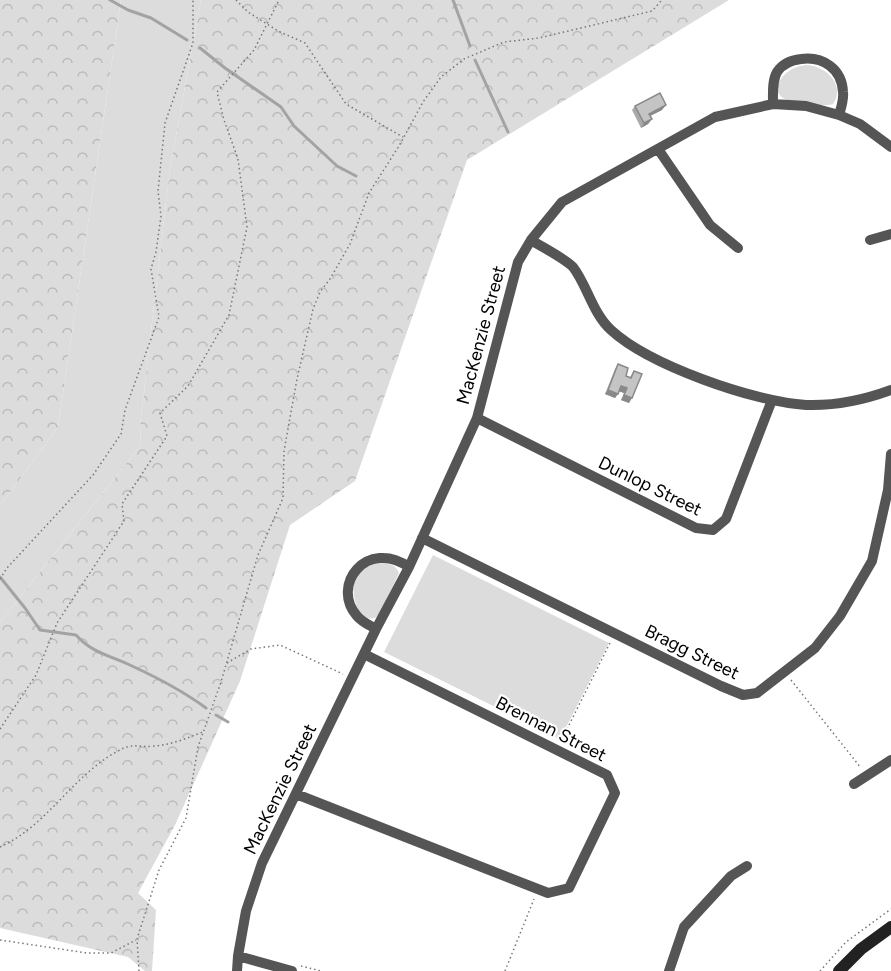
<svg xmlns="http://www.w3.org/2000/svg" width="891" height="971" font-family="Figtree,sans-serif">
  <defs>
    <pattern id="forest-crowns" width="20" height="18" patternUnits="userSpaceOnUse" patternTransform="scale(1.5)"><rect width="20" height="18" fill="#dcdcdc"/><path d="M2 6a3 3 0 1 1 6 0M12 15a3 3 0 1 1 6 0" fill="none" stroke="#bbb"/></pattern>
  </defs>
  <rect width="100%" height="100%" fill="#fff"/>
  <path fill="#dcdcdc" d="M 121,0 L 201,0 L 170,168 L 140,426 L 141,445 L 0,622 L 0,506 L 58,427 Z
    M 807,65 C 826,66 846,85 833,104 C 826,107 791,103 783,98 C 780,96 779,94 777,90 C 779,75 792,66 807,65 Z
    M 433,555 L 609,643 L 560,739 L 384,652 Z
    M 379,563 C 388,564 395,563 399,573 L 379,615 C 372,622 365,617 359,612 C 349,589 351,570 379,563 Z"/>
  <path fill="url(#forest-crowns)" d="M 0,0 L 121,0 L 58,427 L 0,506 Z
    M 201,0 L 729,0 L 467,160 L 355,481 L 290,525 L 240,681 L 175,825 L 138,893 L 156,910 L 152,971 L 145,971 L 128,957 L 0,928 L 0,622 L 141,445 L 140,426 L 170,168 Z"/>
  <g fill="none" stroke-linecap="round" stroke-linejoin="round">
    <path stroke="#a3a3a3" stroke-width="3" d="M 110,0 L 128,10 L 151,18 L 187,40
      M 453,0 L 470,46
      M 200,48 L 225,68 L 281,107 L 294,126 L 337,166 L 356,176
      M 475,60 L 508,132
      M 0,577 L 25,608 L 40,630 L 76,635 C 93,654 110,655 132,666 C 158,678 183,691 206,708
      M 216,715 L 228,722"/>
    <path stroke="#777" stroke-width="1.5" stroke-dasharray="1.5 3" stroke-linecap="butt" d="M 236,0 L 248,12 L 278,31 L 305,43 L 346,104 L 403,137
      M 0,579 L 7,568 L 93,475 L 121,434 L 125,410 L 159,317 L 151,269 L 156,252 L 161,216 L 158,191 L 165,123 L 193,43 L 193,0
      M 227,663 L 251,649 L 280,645 L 343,674
      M 791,680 L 861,768
      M 0,729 L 36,675 L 57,623 L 124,521 L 122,504 L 167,436 L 160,413 L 188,386 L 229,315 L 247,227 L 238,159 L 224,120 L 217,92 L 254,50 L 279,0
      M 561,741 L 610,643
      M 0,847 C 47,826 73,775 118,751 C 133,742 139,748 154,746 C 171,745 187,738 203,732
      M 0,940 L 87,953 L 111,953 L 136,940
      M 301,966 L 321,971
      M 139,971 L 137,939 L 159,870 L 186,818 L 198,747 L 221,682 L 258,555 L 283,498 L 284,451 L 297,379 L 313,309 L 320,292 L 330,279 L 350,244 L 369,193 L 399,146 L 423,102 L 441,77 L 464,59 L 504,42 L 539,38 L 652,11 L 662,0
      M 505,971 L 534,899
      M 820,971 L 846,942 L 891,909"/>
    <path stroke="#555" stroke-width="10" d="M 773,104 C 773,93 772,81 777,72 C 783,63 792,60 801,59 C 823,56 842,69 843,92 C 844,100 841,108 839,115
      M 658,149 L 710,225 L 738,248
      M 531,240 C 542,247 564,258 573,267 C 587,285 593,314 611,330 C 649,365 754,402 806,405 C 835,406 864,400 891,390
      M 870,240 L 891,234
      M 477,418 L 696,528 L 713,530 L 726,519 L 772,400
      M 422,538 L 721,686 L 743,695 L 757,693 L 815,648 L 840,616 L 872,561 L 888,490 L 891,454
      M 376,629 C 369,625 362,622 357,616 C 330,585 367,538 409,567
      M 854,784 L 891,760
      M 296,794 L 548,893 L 569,888 L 615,793 L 607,775 L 364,654
      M 238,956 L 292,971
      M 237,971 L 238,956 L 246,911 L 262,863 L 376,629 L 409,567 L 477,418 L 518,262 L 531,240 L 562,202 L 715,117 L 773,104 L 806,106 L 839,115 L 860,124 L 891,147
      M 669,971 L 684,927 L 731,876 L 747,866"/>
    <path stroke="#222" stroke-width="12" d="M 839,971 L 861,949 L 891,927"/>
  </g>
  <path fill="#a9a9a9" d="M 635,106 L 662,110 L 650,116 L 652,119 L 648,124 L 641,128 L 632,110 Z
    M 618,364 L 626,376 L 630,377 L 634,371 L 629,403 L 621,400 L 624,393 L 619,391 L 615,398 L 605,394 L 615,369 Z"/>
  <path fill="#898989" d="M 666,105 L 662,110 L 646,118 L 649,114 Z
    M 652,119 L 648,124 L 641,128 L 644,123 Z
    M 621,386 L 627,388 L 624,393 L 618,391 Z
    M 608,390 L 618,394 L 615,398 L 605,394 Z
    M 624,395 L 632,398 L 629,403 L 621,400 Z"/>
  <path fill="#c4c4c4" stroke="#898989" stroke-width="1.5" d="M 660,93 L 666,105 L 649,114 L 652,119 L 644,123 L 635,106 Z
    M 618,364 L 628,368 L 626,376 L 631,378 L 634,371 L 642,374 L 632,398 L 624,395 L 627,388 L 621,386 L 618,394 L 608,390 Z"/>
  <g text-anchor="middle" stroke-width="4.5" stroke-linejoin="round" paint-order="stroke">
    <g font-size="18" fill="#000" stroke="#fff">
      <text transform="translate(481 335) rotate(-75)" y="6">MacKenzie Street</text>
      <text transform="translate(650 486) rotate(26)" y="6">Dunlop Street</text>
      <text transform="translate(692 652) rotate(26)" y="6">Bragg Street</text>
      <text transform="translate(551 729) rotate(27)" y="6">Brennan Street</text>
      <text transform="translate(280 789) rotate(-64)" y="6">MacKenzie Street</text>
    </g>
  </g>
</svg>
